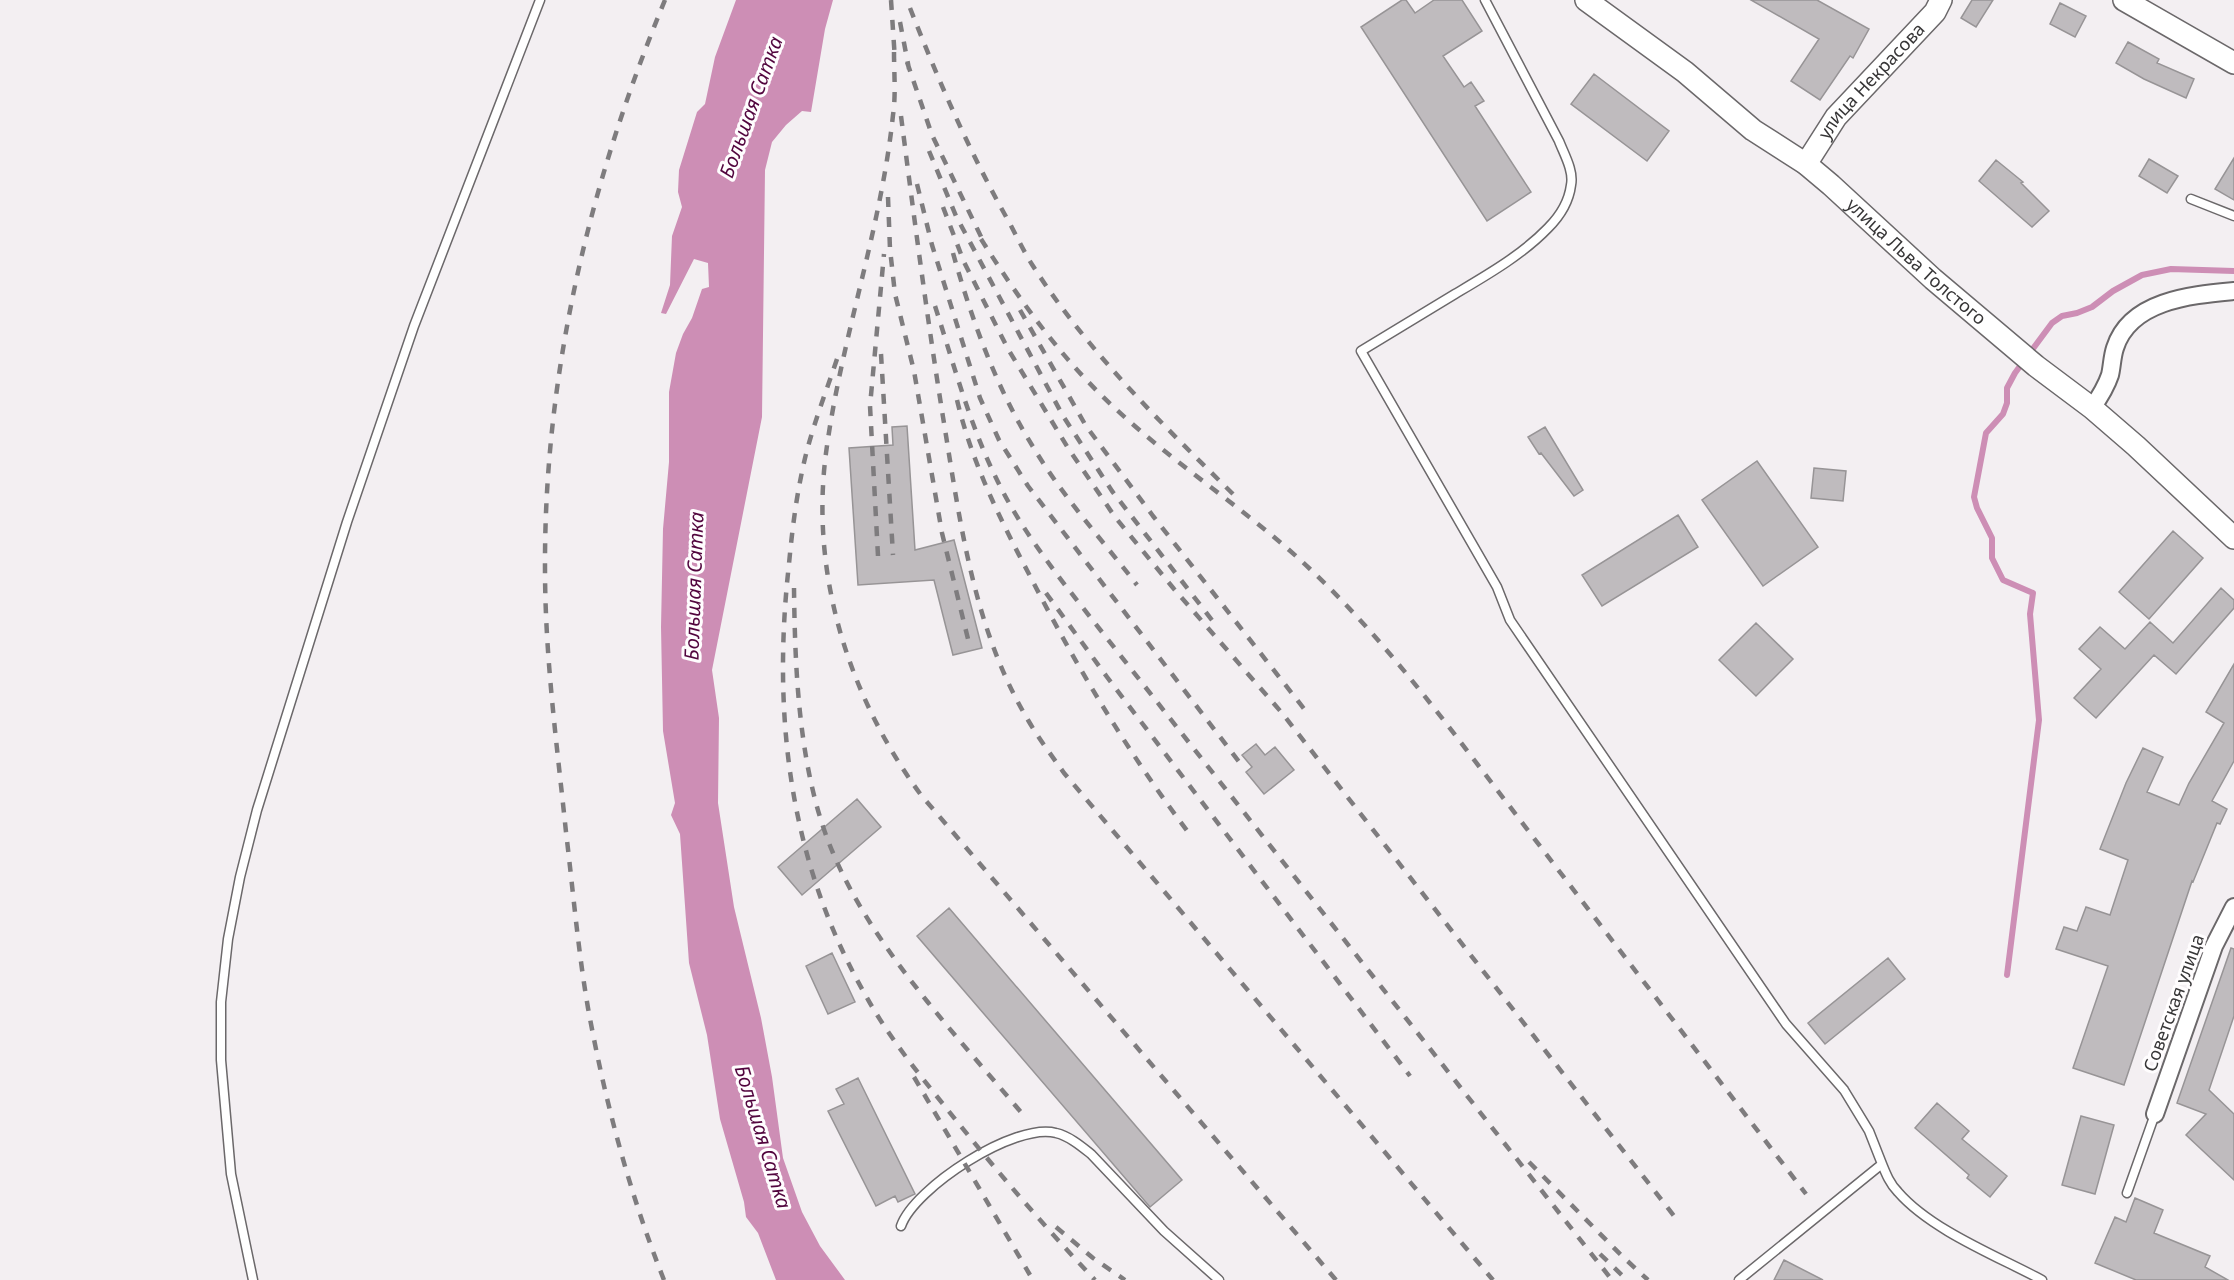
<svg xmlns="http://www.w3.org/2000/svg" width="2234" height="1280" font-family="'Noto Sans',sans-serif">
  <rect width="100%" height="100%" fill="#f3eff2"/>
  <path fill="#cd8eb5" d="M 736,0 L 833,0 L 825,29 L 811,112 L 802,111 L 786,125 L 772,142 L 765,170 L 762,417 L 712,670 L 719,718 L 718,803 L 734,907 L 761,1018 L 772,1077 L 783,1158 L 802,1212 L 820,1246 L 845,1280 L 776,1280 L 758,1233 L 746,1217 L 744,1202 L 720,1119 L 707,1035 L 689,963 L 680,834 L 671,815 L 675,803 L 663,731 L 661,627 L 663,529 L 669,462 L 669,392 L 676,353 L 683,334 L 692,318 L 702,289 L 709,287 L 708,263 L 694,259 L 666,314 L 661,313 L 670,285 L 672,236 L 682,207 L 678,192 L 679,170 L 697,112 L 705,104 L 715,57 Z"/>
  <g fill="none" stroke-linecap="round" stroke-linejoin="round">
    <path stroke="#cd8eb5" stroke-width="6" d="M 2007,975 L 2039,720 L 2030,614 L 2033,593 L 2003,580 L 1992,558 L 1992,538 L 1977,508 L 1974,497 L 1986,433 L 2003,414 L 2007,403 L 2007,388 L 2015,373 L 2052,323 L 2062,316 L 2077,313 L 2092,307 L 2113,291 L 2142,275 L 2171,269 L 2234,271"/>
  </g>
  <path fill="#bfbbbe" stroke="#979496" stroke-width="1.5" d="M 1402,0 L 1406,0 L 1415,13 L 1434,0 L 1462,0 L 1482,31 L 1443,56 L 1464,87 L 1471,82 L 1484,101 L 1475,106 L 1531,192 L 1487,221 L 1361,27 Z
    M 1751,0 L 1817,0 L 1869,29 L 1853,58 L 1850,56 L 1820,100 L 1791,81 L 1819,39 Z
    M 1972,0 L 1993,0 L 1976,27 L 1961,18 Z
    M 2060,3 L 2086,16 L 2075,37 L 2050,24 Z
    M 2128,42 L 2159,59 L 2157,63 L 2194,79 L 2186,98 L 2144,79 L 2116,63 Z
    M 1594,74 L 1669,131 L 1647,161 L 1571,104 Z
    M 2234,158 L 2234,200 L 2215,189 Z
    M 2149,159 L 2178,176 L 2167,193 L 2139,176 Z
    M 1996,160 L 2023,182 L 2021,183 L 2049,211 L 2032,227 L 1979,181 Z
    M 907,426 L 915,550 L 954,540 L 982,648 L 953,655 L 934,580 L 858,585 L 849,448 L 893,445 L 892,427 Z
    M 1545,427 L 1583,490 L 1574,496 L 1541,453 L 1539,454 L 1528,437 Z
    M 1757,461 L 1818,547 L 1763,586 L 1702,500 Z
    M 1814,468 L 1846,471 L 1843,501 L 1811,498 Z
    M 1678,515 L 1698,547 L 1602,606 L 1582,575 Z
    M 2173,531 L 2203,558 L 2149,619 L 2119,592 Z
    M 2221,588 L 2234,600 L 2234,608 L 2176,674 L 2154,655 L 2096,718 L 2074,698 L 2101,669 L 2079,649 L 2100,627 L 2125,649 L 2150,622 L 2173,643 Z
    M 1756,623 L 1793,659 L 1756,696 L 1719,660 Z
    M 2234,664 L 2234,761 L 2212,801 L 2227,809 L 2220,824 L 2217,823 L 2193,882 L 2192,881 L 2124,1085 L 2073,1068 L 2108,966 L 2056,949 L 2064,927 L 2077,931 L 2086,907 L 2110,915 L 2128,860 L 2100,849 L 2126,783 L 2143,748 L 2163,757 L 2147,792 L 2179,805 L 2189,783 L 2224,723 L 2206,712 Z
    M 1256,744 L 1265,755 L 1275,747 L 1294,770 L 1264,794 L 1246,772 L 1252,767 L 1242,755 Z
    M 857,799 L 881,827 L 802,895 L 778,867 Z
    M 949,908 L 1182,1180 L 1150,1207 L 917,936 Z
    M 2231,948 L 2234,949 L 2234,1016 L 2209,1090 L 2234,1114 L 2234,1180 L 2186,1135 L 2206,1114 L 2177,1103 Z
    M 832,953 L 855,1002 L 828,1014 L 806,966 Z
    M 1888,958 L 1905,979 L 1825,1044 L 1808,1023 Z
    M 858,1078 L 915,1194 L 898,1202 L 895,1196 L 876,1206 L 828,1111 L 844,1104 L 836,1089 Z
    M 1937,1103 L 1969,1131 L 1962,1139 L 2007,1176 L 1990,1197 L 1967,1178 L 1969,1175 L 1915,1128 Z
    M 2081,1116 L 2114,1125 L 2095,1194 L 2062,1185 Z
    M 2135,1198 L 2163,1210 L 2154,1233 L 2210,1256 L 2205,1267 L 2228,1280 L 2136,1280 L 2095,1263 L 2115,1217 L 2126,1222 Z
    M 1784,1260 L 1823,1280 L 1774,1280 Z"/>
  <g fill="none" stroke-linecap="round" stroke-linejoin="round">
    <defs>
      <path id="service" d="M 1485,0 L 1559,141 C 1564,154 1574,171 1571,185 C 1569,201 1560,216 1548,228 C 1522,255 1487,275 1455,294 C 1424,313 1392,332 1361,351 L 1497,587 L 1510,620 L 1786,1024 L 1844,1090 L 1869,1131 L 1882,1164 L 1739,1280
        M 2191,199 L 2234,216
        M 1882,1164 C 1886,1174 1890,1184 1898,1192 C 1931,1230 1997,1256 2042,1280
        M 2127,1193 L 2155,1114
        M 901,1226 C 914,1188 1015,1122 1056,1133 C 1069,1136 1081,1146 1091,1154 L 1164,1231 L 1219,1280
        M 253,1280 L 231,1174 L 221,1060 L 221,1002 L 228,939 L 240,877 L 257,810 L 347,522 L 414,326 L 540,0"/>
      <path id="minor" d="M 2092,408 C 2099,398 2106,387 2110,375 C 2112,367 2112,357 2115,348 C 2130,300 2192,295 2234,291
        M 2155,1114 L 2214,946 L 2234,907"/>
      <g id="tertiary">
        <path id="s1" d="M 1586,0 L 1685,72 L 1753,130 L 1806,164 L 1831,185 L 1933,279 L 2036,366 L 2092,408 L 2136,446 L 2234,538"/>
        <path d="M 2124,0 L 2234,63"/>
        <path id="s2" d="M 1806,164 L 1836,117 L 1935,12 L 1941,0"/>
      </g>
    </defs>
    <use href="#service" stroke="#6b686a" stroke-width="11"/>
    <use href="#minor" stroke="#6b686a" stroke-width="20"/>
    <use href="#tertiary" stroke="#6b686a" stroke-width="24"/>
    <use href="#service" stroke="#fff" stroke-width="8"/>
    <use href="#minor" stroke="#fff" stroke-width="16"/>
    <use href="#tertiary" stroke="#fff" stroke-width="21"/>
    <path stroke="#7e7c7e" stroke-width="4.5" stroke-dasharray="10 10" stroke-linecap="butt" d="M 891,0 L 895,60
      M 910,8 C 939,82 970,153 1009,222 C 1017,237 1024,252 1033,266 C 1088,352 1163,425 1236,497
      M 900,22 L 909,69
      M 894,52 C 894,73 896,95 893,115 C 881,230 841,339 826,453 C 810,575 849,697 921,795 L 1336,1280
      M 907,62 L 932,135 L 986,247
      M 901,116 C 914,217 927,317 943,417 C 960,521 973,628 1028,720 C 1039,739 1052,756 1064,773 L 1493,1280
      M 929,151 L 956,216 L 1063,416 L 1112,491 L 1215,624
      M 917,184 L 932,245 L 980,398 L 999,440 L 1028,486 L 1240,763
      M 888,197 L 890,249 L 895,294 L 914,371 L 942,533 L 968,639
      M 943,207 L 964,262 L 1008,349 L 1068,448 L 1115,517 L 1174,589 L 1282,713 L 1678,1221
      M 981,239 C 1020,301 1063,361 1117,410 C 1178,467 1250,512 1310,569 C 1361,617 1406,672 1449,727 L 1806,1194
      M 953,253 C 972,321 997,390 1035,450 C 1064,498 1103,541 1137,585
      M 935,306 C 954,365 970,426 998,482 C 1016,519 1040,552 1065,585 L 1612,1280
      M 1020,310 L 1086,426 L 1153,516 L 1305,710
      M 881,354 L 893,555
      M 837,359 C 825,395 811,430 803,467 C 796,499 792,531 789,564 C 772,715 789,862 866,996 C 888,1036 918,1073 947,1109 C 994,1168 1043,1225 1095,1280
      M 957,400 C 972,463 1000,519 1030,576 C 1077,668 1129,754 1191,836
      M 878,556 L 870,406 L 884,254
      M 794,588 C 795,674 799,773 833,853 C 874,950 958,1037 1025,1117
      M 1046,593 L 1107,677 L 1410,1076
      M 914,1077 L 1030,1275
      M 1529,1162 L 1622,1256 L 1648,1280
      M 1056,1227 L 1093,1258 L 1125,1280
      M 1600,1254 L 1627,1280
      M 664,1280 C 629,1192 605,1101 588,1008 C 578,950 573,890 566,832 C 557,745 545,657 545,569 C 544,373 590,181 665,0"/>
  </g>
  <g text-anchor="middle" stroke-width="6" stroke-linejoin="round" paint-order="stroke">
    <g font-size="18" fill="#373637" stroke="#fffdfe">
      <text dy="6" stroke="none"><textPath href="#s2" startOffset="106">улица Некрасова</textPath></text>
      <text dy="6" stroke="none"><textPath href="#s1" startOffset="422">улица Льва Толстого</textPath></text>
      <text transform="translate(2174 1003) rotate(-70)" y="6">Советская улица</text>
    </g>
    <g font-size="20" font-style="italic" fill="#52053e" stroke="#fffdfe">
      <text transform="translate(751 107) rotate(-70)" y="7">Большая Сатка</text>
      <text transform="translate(694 586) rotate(-88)" y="7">Большая Сатка</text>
      <text transform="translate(763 1137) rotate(73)" y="7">Большая Сатка</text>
    </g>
  </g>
</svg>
